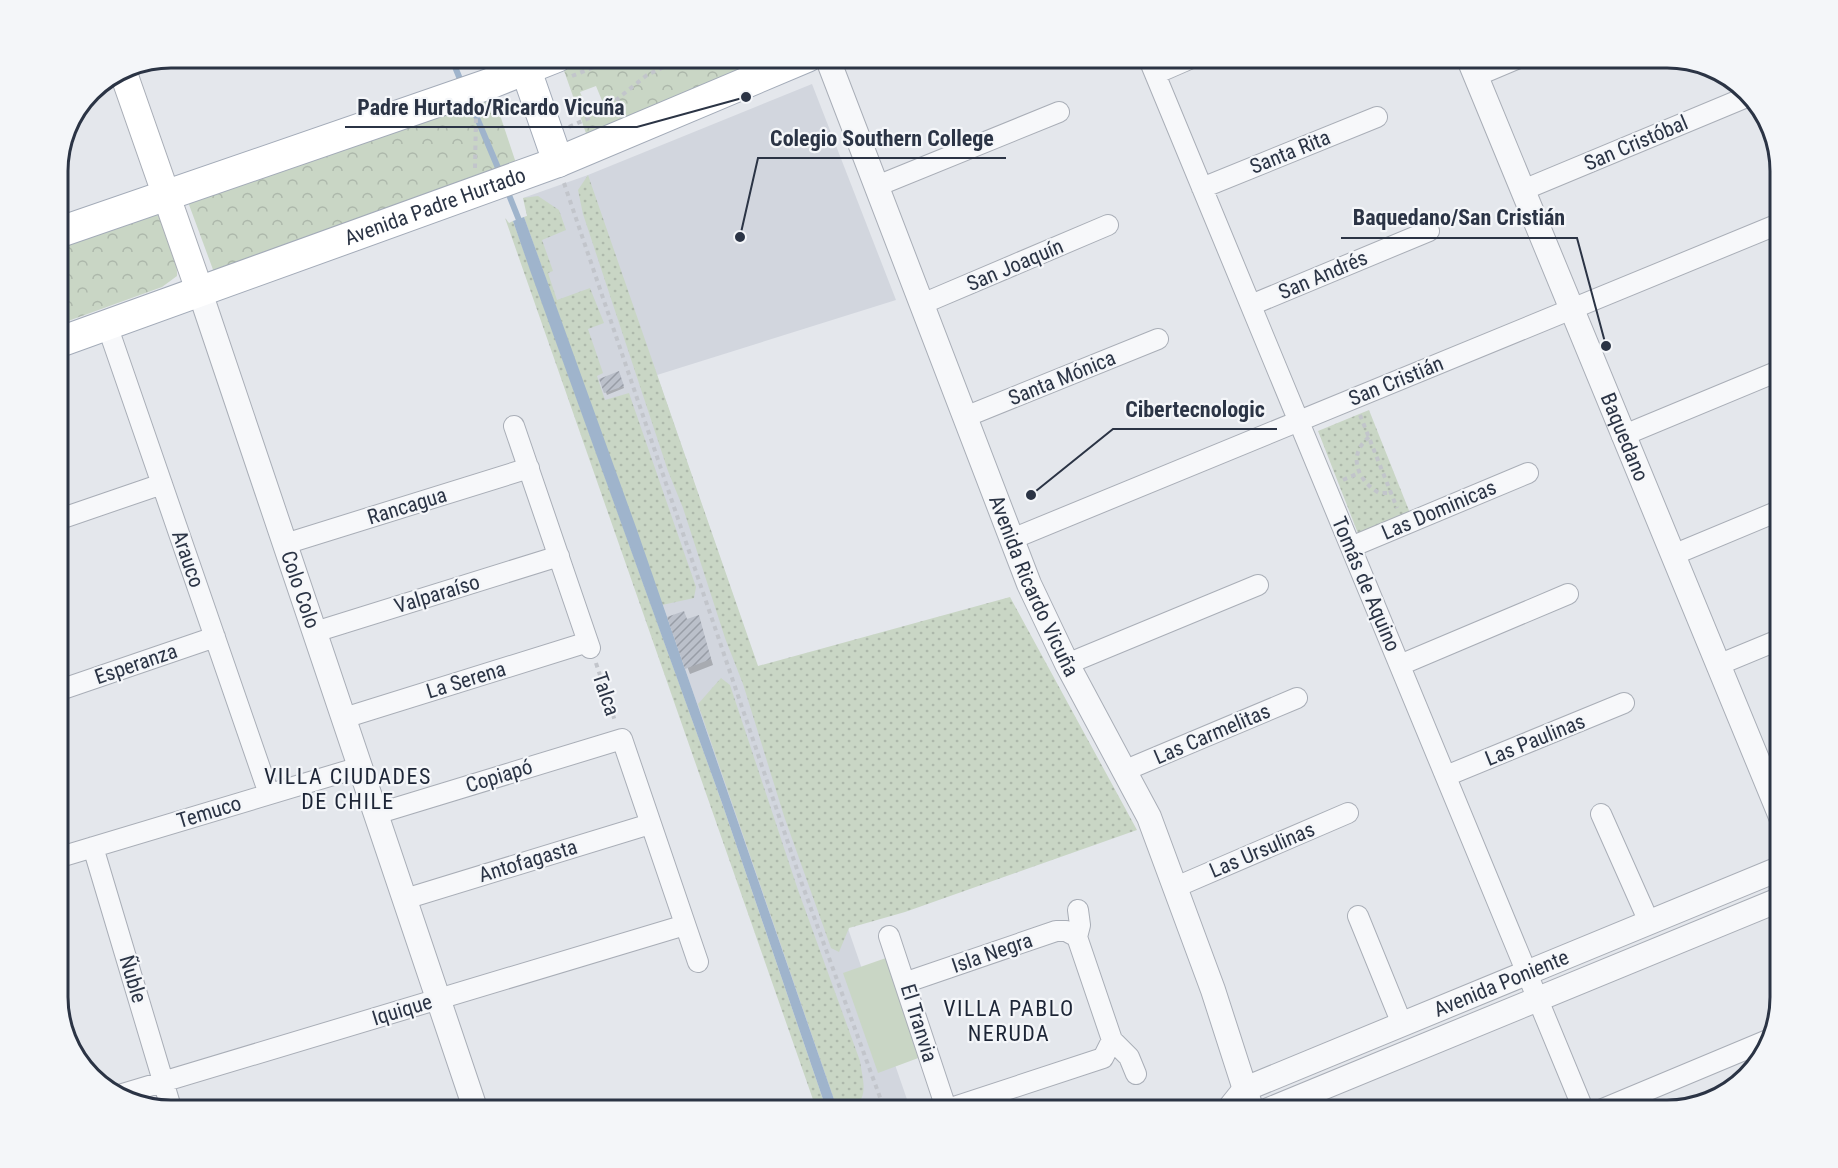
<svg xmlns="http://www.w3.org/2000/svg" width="1838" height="1168" font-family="'Roboto Condensed',sans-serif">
  <defs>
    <pattern id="grass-dots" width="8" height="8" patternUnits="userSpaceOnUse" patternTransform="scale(1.5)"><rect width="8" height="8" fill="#c9d6c5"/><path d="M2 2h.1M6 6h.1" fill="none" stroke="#adb8ab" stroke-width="1.8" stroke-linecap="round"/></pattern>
    <pattern id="park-crowns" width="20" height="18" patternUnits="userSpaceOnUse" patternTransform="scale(1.5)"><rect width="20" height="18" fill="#c9d6c5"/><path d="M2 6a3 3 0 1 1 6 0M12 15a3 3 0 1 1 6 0" fill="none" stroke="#adb8ab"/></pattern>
    <pattern id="building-hatch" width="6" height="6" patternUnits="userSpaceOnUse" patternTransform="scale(1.5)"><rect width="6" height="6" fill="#bbc0ca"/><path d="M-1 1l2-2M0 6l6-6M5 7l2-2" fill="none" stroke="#989da6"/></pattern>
  </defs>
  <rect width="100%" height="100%" fill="#e4e7ec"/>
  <path fill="#d2d6de" d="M 812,84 L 896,300 L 657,375 L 911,1111 L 838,1111 L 637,530 L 524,217 L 527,216 L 527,209 L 523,198 L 588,175 Z"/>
  <path fill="url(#grass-dots)" d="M 588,175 L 758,666 L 1010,597 L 1137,830 L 905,912 L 849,928 L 839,952 L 831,948 L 784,816 L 743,684 L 725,638 L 683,508 L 668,471 L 583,214 L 578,190 Z
    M 538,196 L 559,210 L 566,230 L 542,240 L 553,271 L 548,273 L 557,300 L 590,288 L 604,323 L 588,329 L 603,373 L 597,376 L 605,400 L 629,393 L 696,587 L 694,598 L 662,605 L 524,217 L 527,216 L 523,198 Z
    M 505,218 L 509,223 L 513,221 L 722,803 L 827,1111 L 817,1111 Z
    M 1369,410 L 1410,513 L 1359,536 L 1318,431 Z
    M 721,678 L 730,685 L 798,890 L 860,1061 C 863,1082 869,1094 853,1111 L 838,1111 L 698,704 Z"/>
  <path fill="url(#park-crowns)" fill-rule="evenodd" d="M 581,57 L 784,57 L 588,139 L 562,65 ZM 596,86 L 603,103 L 587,109 L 580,92 Z
    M 493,94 L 517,166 L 215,275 L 188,202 Z
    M 148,213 C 151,214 155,213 158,215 C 169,222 178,264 177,276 L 162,287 L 57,325 L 57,242 Z"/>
  <path fill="#c9d6c5" d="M 886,958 L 921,1057 L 878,1073 L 843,973 Z"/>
  <path fill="#9fb4cc" d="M 524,217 L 637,530 L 838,1111 L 827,1111 L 722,803 L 531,273 L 513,221 Z"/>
  <path fill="#0003" d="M 620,375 L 624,388 L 607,395 L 601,379 Z
    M 698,617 L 713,665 L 690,674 L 669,618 L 687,621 Z"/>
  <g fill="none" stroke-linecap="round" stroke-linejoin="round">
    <path stroke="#9fb4cc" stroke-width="6" d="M 451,57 L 462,84
      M 469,99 L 501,175
      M 507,190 L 521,225"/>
  </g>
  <path fill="url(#building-hatch)" d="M 619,371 L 624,386 L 604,393 L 599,379 Z
    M 684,611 L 687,619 L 699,615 L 711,659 L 685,669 L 667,617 Z"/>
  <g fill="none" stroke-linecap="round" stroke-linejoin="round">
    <defs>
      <path id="minor" d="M 1148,57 L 1584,1111
        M 1155,74 L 1194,57
        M 1476,76 L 1521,57
        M 877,186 L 1059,112
        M 1202,188 L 1377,117
        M 1523,190 L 1749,96
        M 922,304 L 1108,225
        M 1251,305 L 1429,231
        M 107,325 L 269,794
        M 965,417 L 1158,339
        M 514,426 L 590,648
        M 1622,436 L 1781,370
        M 57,520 L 162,484
        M 1012,539 L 1781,223
        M 285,544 L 529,468
        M 1351,547 L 1528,473
        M 1673,555 L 1781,510
        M 315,632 L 559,556
        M 1067,664 L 1258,585
        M 1400,665 L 1568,594
        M 1718,665 L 1781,639
        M 57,691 L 215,637
        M 344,718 L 588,642
        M 1126,770 L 1297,698
        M 1446,776 L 1624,703
        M 376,814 L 622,739 L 698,962
        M 1601,814 L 1649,922
        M 93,847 L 172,1111
        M 57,858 L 360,767
        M 1176,887 L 1348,813
        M 405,899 L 650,824
        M 1358,916 L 1402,1024
        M 889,936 L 947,1111
        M 907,982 L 1056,931 L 1066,931 L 1077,937
        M 1112,1040 L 1129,1057 L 1136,1074
        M 119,1095 L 685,925
        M 942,1111 L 1103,1058 L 1112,1040 L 1077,937 L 1080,925 L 1078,910
        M 1598,1111 L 1768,1040"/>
      <g id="tertiary">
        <path id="s1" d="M 827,57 L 1029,584 L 1067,664 L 1149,817 L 1213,990 L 1252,1111"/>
        <path id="s2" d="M 1468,57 L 1781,817"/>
        <path id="s3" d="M 200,292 L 476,1111"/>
        <path id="s4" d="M 1236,1111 L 1229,1109 L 1245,1089 L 1781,868"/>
        <path d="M 1266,1111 L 1781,899"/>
      </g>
      <path id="secondary" d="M 122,69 L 200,292"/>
      <g id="primary">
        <path d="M 526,70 L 558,162"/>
        <path d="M 57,233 L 489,84 L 557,57"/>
        <path id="s5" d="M 57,343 L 558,162 L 807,57"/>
      </g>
    </defs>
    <use href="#minor" stroke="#a9aeb7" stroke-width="22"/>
    <use href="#tertiary" stroke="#a9aeb7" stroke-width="26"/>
    <use href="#secondary" stroke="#a9aeb7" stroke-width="29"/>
    <use href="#primary" stroke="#a3abb8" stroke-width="32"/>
    <path stroke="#c2c5cb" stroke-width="4" stroke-dasharray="4.5 4.5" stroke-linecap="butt" d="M 572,76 L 618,57
      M 569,127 L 600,113 L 647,75 L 685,57
      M 475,168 L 476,116 L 479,115
      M 564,183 L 802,884 L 885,1111
      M 1360,415 L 1397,508
      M 1369,437 C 1347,455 1357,480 1379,493 L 1391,493
      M 1343,480 L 1359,473
      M 596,663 L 615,721"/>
    <use href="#minor" stroke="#f7f8fa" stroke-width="20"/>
    <use href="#tertiary" stroke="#f7f8fa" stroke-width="24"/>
    <use href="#secondary" stroke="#fff" stroke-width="27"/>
    <use href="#primary" stroke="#fff" stroke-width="30"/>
  </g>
  <g text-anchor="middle" stroke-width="4.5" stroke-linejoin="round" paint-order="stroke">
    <g font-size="21" fill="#2b3445" stroke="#f4f6f9">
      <text transform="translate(1636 143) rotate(-23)" y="7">San Cristóbal</text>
      <text transform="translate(1290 152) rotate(-22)" y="7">Santa Rita</text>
      <text dy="7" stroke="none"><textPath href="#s5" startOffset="402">Avenida Padre Hurtado</textPath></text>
      <text transform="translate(1015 265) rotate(-23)" y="7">San Joaquín</text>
      <text transform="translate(1323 275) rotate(-23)" y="7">San Andrés</text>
      <text transform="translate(1062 378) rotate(-22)" y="7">Santa Mónica</text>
      <text transform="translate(1396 381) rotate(-22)" y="7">San Cristián</text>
      <text dy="7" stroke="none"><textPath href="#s2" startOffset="411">Baquedano</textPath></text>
      <text transform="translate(407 506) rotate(-17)" y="7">Rancagua</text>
      <text transform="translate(1439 510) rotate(-23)" y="7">Las Dominicas</text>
      <text transform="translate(188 559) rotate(71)" y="7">Arauco</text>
      <text transform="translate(1366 584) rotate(67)" y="7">Tomás de Aquino</text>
      <text dy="7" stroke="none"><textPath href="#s1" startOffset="568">Avenida Ricardo Vicuña</textPath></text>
      <text dy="7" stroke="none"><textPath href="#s3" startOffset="314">Colo Colo</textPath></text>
      <text transform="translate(437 594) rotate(-17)" y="7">Valparaíso</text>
      <text transform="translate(136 664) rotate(-19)" y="7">Esperanza</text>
      <text transform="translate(466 680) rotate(-17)" y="7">La Serena</text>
      <text transform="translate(606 694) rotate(71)" y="7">Talca</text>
      <text transform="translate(1212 734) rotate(-23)" y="7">Las Carmelitas</text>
      <text transform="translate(1535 740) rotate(-22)" y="7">Las Paulinas</text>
      <text transform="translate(499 776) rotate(-17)" y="7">Copiapó</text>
      <text transform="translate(209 812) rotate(-17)" y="7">Temuco</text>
      <text transform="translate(1262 850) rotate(-23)" y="7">Las Ursulinas</text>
      <text transform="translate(528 861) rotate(-17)" y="7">Antofagasta</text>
      <text transform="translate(992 953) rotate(-19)" y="7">Isla Negra</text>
      <text transform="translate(133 979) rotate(73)" y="7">Ñuble</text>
      <text dy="7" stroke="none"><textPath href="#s4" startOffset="310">Avenida Poniente</textPath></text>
      <text transform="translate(402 1010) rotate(-17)" y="7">Iquique</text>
      <text transform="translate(919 1023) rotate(73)" y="7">El Tranvia</text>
    </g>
    <g font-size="22" letter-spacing="1.5" fill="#1d2536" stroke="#f4f6f9">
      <text x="348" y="784">VILLA CIUDADES<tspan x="348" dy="25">DE CHILE</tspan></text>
      <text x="1009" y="1016">VILLA PABLO<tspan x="1009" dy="25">NERUDA</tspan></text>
    </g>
  </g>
  <path d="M0 0H1838V1168H0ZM171 68H1667A103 103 0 0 1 1770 171V997A103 103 0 0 1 1667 1100H171A103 103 0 0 1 68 997V171A103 103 0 0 1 171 68Z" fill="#f4f6f9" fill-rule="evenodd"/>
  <path fill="none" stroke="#2b3445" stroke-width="3" d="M171 68H1667A103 103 0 0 1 1770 171V997A103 103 0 0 1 1667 1100H171A103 103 0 0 1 68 997V171A103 103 0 0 1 171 68Z"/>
  <path fill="none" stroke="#2b3445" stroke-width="2" d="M746 97L637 127H345M740 237L758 158H1006M1606 346L1577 238H1341M1031 495L1113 429H1277"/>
  <g fill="#2b3445" stroke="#f4f6f9" stroke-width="2">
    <circle cx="746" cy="97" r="6"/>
    <circle cx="740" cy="237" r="6"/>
    <circle cx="1606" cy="346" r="6"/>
    <circle cx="1031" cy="495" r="6"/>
  </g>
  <g font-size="22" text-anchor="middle" font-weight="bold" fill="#2b3445" stroke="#f4f6f9" stroke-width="4.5" stroke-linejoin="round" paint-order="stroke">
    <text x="491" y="115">Padre Hurtado/Ricardo Vicuña</text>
    <text x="882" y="146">Colegio Southern College</text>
    <text x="1459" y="225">Baquedano/San Cristián</text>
    <text x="1195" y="417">Cibertecnologic</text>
  </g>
</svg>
